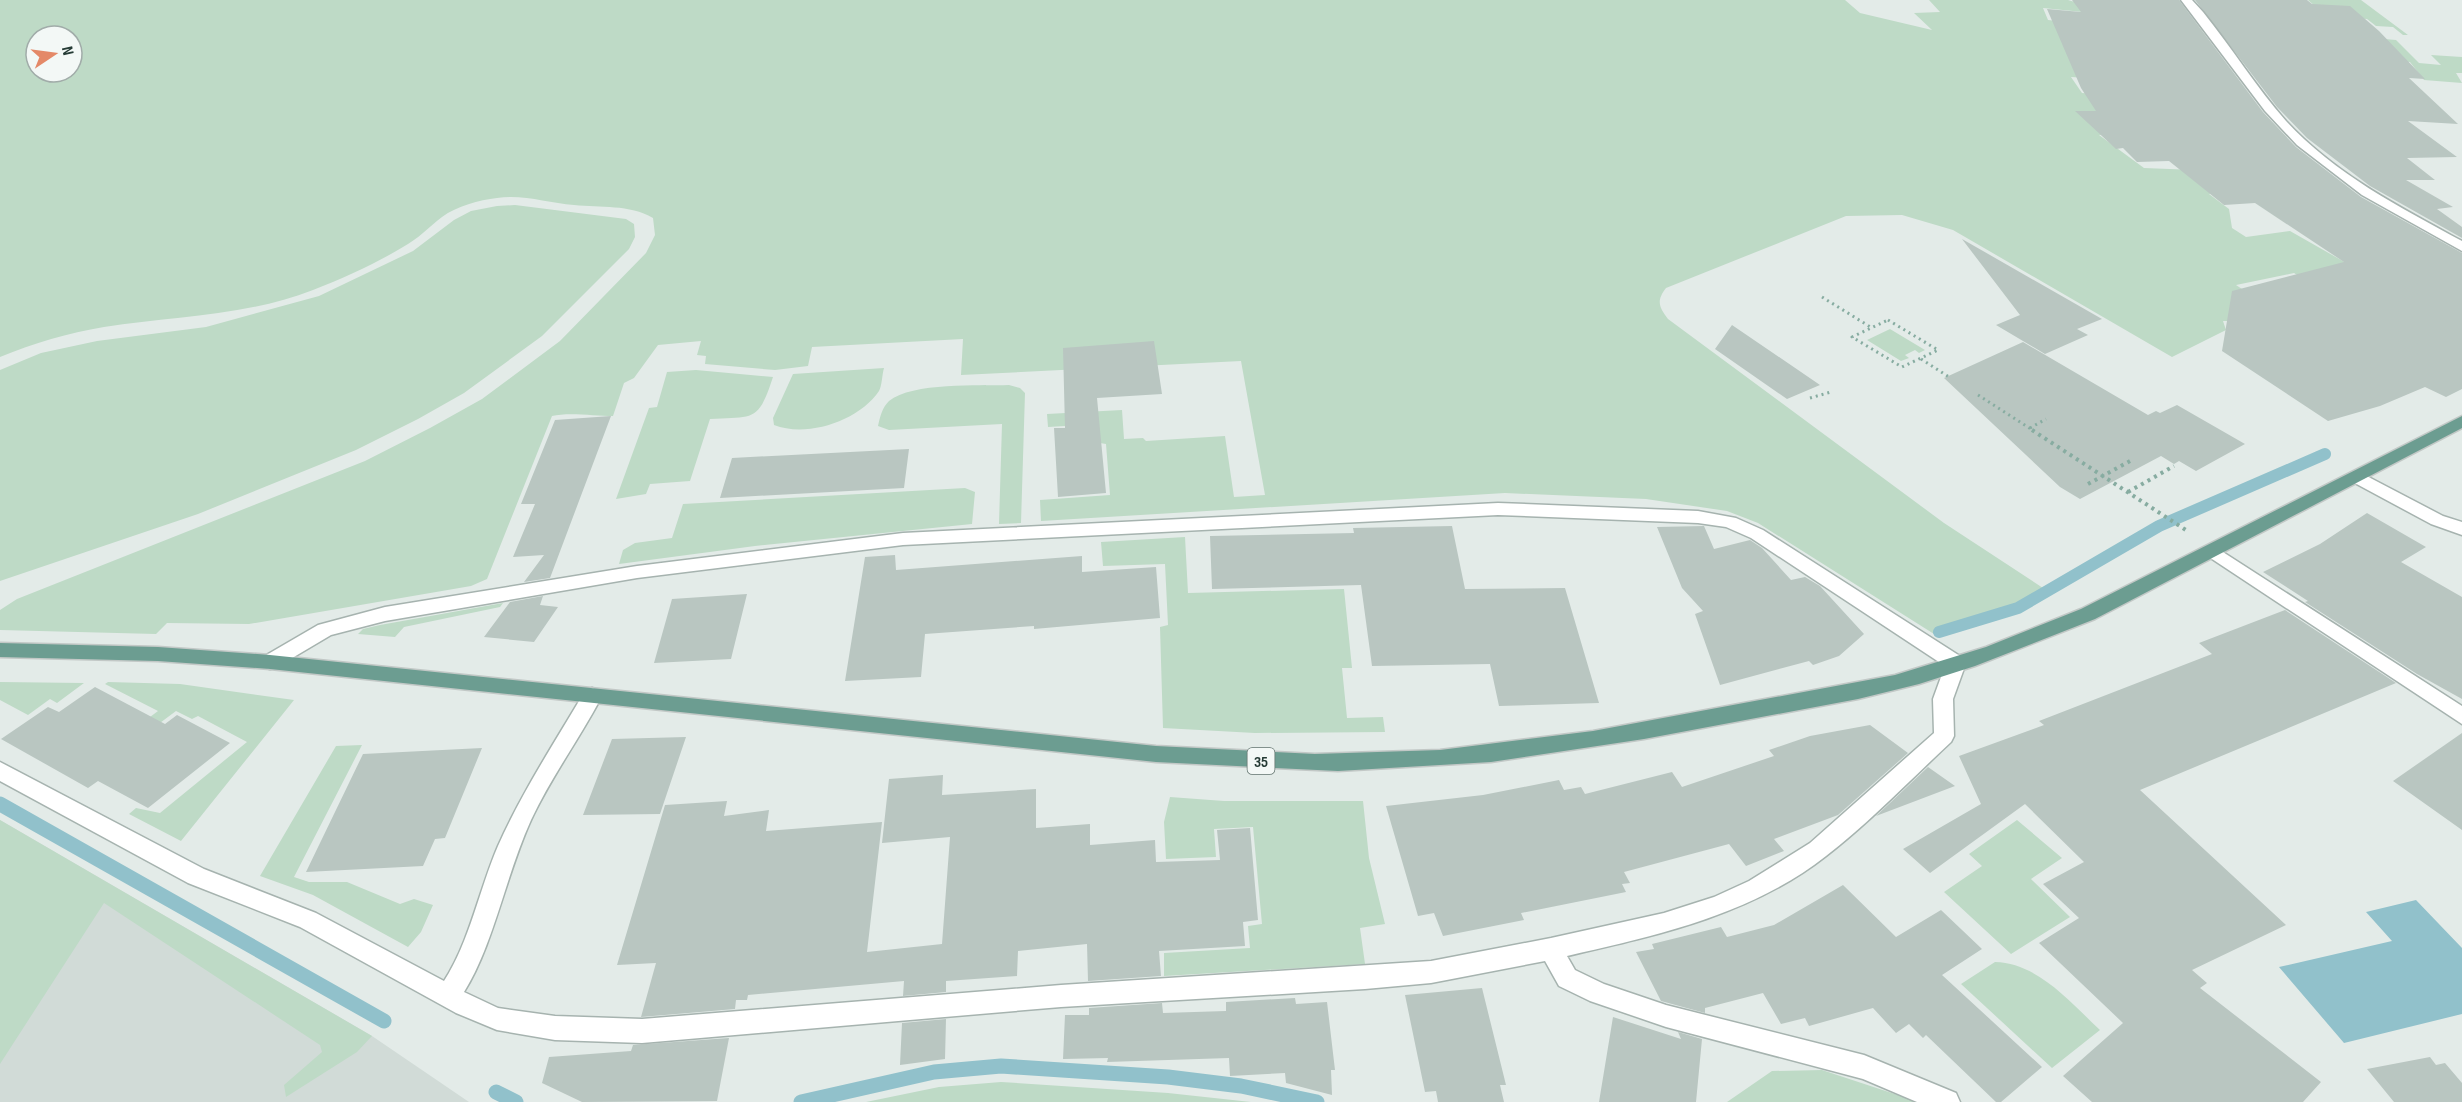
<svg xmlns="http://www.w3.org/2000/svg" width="2462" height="1102" font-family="'Sofia Sans Condensed',sans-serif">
  <rect width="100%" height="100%" fill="#e3ebe8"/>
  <path fill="#d1dbd7" d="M 0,820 L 372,1036 L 469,1102 L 0,1102 Z"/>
  <path fill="#bedac6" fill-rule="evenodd" d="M 0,0 L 1845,0 L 1860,13 L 1932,30 L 1914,13 L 1940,12 L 1929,0 L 2068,0 L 2078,3 L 2083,12 L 2043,8 L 2048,20 L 2105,26 L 2122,80 L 2071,77 L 2082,93 L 2118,95 L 2130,133 L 2099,135 L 2144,168 L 2195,170 L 2218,193 L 2209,194 L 2229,209 L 2232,228 L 2246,237 L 2290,231 L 2392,289 L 2339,301 L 2294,273 L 2236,285 L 2275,311 L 2241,321 L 2223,321 L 2226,330 L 2172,357 L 1953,230 L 1902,215 L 1846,216 L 1666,288 C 1656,301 1659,307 1668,319 L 1944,523 L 2046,590 L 2001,613 L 1934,634 L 1758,523 L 1727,511 L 1646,499 L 1505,493 L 1041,521 L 1040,500 L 1110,495 L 1106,444 L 1100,443 L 1098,424 L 1048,427 L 1047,414 L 1122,410 L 1124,439 L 1143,438 L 1146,441 L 1225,436 L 1234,497 L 1265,495 L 1241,361 L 961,375 L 963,339 L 812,347 L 808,366 L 775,370 L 705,364 L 706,356 L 697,355 L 701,341 L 658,345 L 634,378 L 624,383 L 613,416 C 595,416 568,412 552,416 L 487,579 L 471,586 L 249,624 L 167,623 L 156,634 L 0,630 L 0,610 L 17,599 L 365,461 L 430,428 L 482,399 L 560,341 L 646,253 L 655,235 L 653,218 C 629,204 601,208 574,205 C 548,203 523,194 497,198 C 479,200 457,206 442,217 C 429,227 418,239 403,247 C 375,264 344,278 313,290 C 247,316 173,316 104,327 C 68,333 34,343 0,357 ZM 36,36 L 72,36 L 72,72 L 36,72 Z
    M 2308,0 L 2361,0 L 2408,35 L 2403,35 L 2393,27 L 2376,26 L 2367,19 L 2333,17 L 2323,13 Z
    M 2373,38 L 2396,40 L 2419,63 L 2441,65 L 2431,55 L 2462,57 L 2462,73 L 2456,73 L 2462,83 L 2424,80 L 2410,62 L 2396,61 Z
    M 515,205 L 626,219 L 634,224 L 635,237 L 629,249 L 542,336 L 464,393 L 418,419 L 356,450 L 198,514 L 0,581 L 0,370 L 41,353 L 97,341 L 206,327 L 319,296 L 413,251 L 454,220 L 471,211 L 497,206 Z
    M 1890,329 L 1925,350 L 1919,353 L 1915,350 L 1905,355 L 1909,358 L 1901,361 L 1867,340 Z
    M 884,368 C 882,375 882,386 879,391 C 859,421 807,438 774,425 L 773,418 L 793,374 Z
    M 696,370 L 773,377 C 758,423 754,416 710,419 L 690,481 L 650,484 L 646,494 L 616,499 L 649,408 L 657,407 L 667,372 Z
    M 1009,385 L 1020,388 L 1025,393 L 1021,523 L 999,524 L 1002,424 L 889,430 L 878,426 C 880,417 882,408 889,401 C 912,382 980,386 1009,385 Z
    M 965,488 L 975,492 L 972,524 L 755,546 L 619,564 L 623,550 L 635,543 L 672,538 L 683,504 Z
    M 1185,537 L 1188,593 L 1344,589 L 1352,668 L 1342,668 L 1347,718 L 1383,717 L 1385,732 L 1255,733 L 1163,728 L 1160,627 L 1168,625 L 1165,564 L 1103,566 L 1101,542 Z
    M 503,603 L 500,607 L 404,627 L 395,637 L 358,634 L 363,629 L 380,625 Z
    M 0,682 L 84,683 L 57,703 L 50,699 L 28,715 L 0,700 Z
    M 108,682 L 180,684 L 294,700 L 181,841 L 129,814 L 136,808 L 160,813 L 247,742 L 198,716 L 192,719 L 176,711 L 125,749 L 114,744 L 158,711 L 105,684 Z
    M 362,745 L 294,877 L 309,882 L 347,882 L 400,904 L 414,899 L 433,905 L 421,932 L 408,947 L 313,895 L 260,876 L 336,746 Z
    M 1170,797 L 1224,801 L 1363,801 L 1369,858 L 1385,924 L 1360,928 L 1365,964 L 1164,976 L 1164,953 L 1250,948 L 1248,926 L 1262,924 L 1253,827 L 1214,829 L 1216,857 L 1166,859 L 1164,822 Z
    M 0,820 L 372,1036 L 357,1052 L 286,1097 L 284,1085 L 322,1052 L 320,1045 L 104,903 L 0,1064 Z
    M 2017,820 L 2062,858 L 2031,879 L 2070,917 L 2011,954 L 1944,892 L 1982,866 L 1969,854 Z
    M 1995,962 C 2038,963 2070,1002 2100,1030 L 2052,1068 L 1961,984 Z
    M 1822,1070 L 1919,1102 L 1727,1102 L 1772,1071 Z
    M 1001,1082 L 1168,1093 L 1251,1102 L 866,1102 L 939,1087 Z"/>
  <path fill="#91c1cb" d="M 2416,900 L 2462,948 L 2462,1014 L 2344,1043 L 2279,967 L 2392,941 L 2366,912 Z"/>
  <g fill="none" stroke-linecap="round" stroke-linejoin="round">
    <path stroke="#91c1cb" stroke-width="12" d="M 1939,632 L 2018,608 L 2159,526 L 2325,454"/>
    <path stroke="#91c1cb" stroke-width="15" d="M 0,804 L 384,1021
      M 496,1092 L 516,1102
      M 801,1102 L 934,1072 L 1001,1066 L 1168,1077 L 1241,1086 L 1317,1102"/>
  </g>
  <path fill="#b9c6c1" d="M 2072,0 L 2179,0 L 2263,112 L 2296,147 L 2361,197 L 2462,253 L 2462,389 L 2446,397 L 2425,387 L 2380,406 L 2328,421 L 2222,351 L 2232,291 L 2344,262 L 2255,203 L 2224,205 L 2169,161 L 2137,162 L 2123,148 L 2116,149 L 2075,111 L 2096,111 L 2081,88 L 2047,9 L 2081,12 Z
    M 2195,0 L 2307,0 L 2312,4 L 2350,6 L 2379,31 L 2425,79 L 2409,78 L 2458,124 L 2408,121 L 2457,157 L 2407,158 L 2435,180 L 2406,180 L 2453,207 L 2437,209 L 2462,227 L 2462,238 L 2370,186 L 2307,138 L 2277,107 Z
    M 1962,239 L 2102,319 L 2077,329 L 2088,335 L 2045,354 L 1996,325 L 2020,315 Z
    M 1732,325 L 1820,385 L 1787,399 L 1715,349 Z
    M 1154,341 L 1162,394 L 1097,398 L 1106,493 L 1058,497 L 1054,428 L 1065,428 L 1063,348 Z
    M 2023,342 L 2148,415 L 2156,411 L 2160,413 L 2177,405 L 2245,444 L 2196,471 L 2179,461 L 2174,464 L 2161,456 L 2080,499 L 2060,487 L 1944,378 Z
    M 611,416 L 550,578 L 524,582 L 544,555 L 513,557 L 535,504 L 521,504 L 555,420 Z
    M 909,449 L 904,488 L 720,498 L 732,458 Z
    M 2367,513 L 2426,547 L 2401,562 L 2462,597 L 2462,699 L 2417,674 L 2305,602 L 2308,601 L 2263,572 L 2320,544 Z
    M 1452,526 L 1465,589 L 1565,588 L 1599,703 L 1499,706 L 1490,664 L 1372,666 L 1361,585 L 1212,589 L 1210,536 L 1354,533 L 1353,528 Z
    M 1704,526 L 1714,549 L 1750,540 L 1762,548 L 1791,580 L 1805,577 L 1820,586 L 1864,634 L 1839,656 L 1813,665 L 1809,661 L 1720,685 L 1695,614 L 1703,611 L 1682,588 L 1657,527 Z
    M 895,555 L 896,570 L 1082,556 L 1082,572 L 1156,567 L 1160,618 L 1034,629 L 1034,626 L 925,634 L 921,677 L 845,681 L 865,557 Z
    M 747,594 L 731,659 L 654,663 L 672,599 Z
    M 543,596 L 540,605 L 558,607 L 534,642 L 484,637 L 510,602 Z
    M 2285,610 L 2396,683 L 2140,790 L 2286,925 L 2192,970 L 2207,983 L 2200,988 L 2321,1082 L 2303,1102 L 2092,1102 L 2063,1076 L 2123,1023 L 2039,943 L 2079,918 L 2043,884 L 2084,862 L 2025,804 L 1930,873 L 1903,849 L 1981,804 L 1959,756 L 2044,725 L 2039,721 L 2212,654 L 2199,643 Z
    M 95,687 L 165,724 L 177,715 L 230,743 L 148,808 L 98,781 L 88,788 L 1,739 L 48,707 L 59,712 Z
    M 1870,725 L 1908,753 L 1838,815 L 1774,839 L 1784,851 L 1746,866 L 1729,844 L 1624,872 L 1630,883 L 1622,884 L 1626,892 L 1521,913 L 1524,920 L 1443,936 L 1434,913 L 1418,916 L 1386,806 L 1483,795 L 1559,780 L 1564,790 L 1581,787 L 1585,794 L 1672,772 L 1682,787 L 1774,756 L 1769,750 L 1810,736 Z
    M 2462,733 L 2462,830 L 2393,781 Z
    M 686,737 L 660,814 L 583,815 L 612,739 Z
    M 482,748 L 445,838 L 435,839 L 423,866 L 306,872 L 363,754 Z
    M 1928,767 L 1955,786 L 1876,816 L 1891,802 Z
    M 943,775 L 942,795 L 1036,789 L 1036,828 L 1090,824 L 1090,845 L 1155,840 L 1156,862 L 1220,860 L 1217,830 L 1250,828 L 1258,920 L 1243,922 L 1245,946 L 1159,951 L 1161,976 L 1088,981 L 1087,944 L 1018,951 L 1017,976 L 946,981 L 946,992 L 903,996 L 904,981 L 748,995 L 747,1000 L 736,1000 L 735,1009 L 641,1017 L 656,963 L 617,965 L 665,805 L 727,801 L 724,816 L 769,810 L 766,831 L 882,822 L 867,952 L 942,944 L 950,837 L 882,843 L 889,779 Z
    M 1843,885 L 1896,937 L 1941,910 L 1982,949 L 1942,975 L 2042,1067 L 2001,1102 L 1996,1102 L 1926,1035 L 1923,1038 L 1909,1024 L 1896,1033 L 1873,1008 L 1809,1026 L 1805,1018 L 1781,1024 L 1763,993 L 1705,1008 L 1705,1013 L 1661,1001 L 1636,952 L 1654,949 L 1652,944 L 1721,927 L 1727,937 L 1774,925 Z
    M 1482,988 L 1506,1085 L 1500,1085 L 1504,1102 L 1438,1102 L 1436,1091 L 1425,1092 L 1405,995 Z
    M 1295,998 L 1296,1004 L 1327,1002 L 1335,1070 L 1331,1070 L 1332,1095 L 1286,1083 L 1285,1073 L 1230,1076 L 1229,1058 L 1107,1062 L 1108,1058 L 1063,1059 L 1065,1015 L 1089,1015 L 1089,1008 L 1162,1003 L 1163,1013 L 1226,1011 L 1226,1002 Z
    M 1613,1017 L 1681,1039 L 1678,1032 L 1702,1039 L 1696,1102 L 1599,1102 Z
    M 946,1019 L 945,1059 L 900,1065 L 902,1023 Z
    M 729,1038 L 717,1101 L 582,1102 L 542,1083 L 549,1057 L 631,1051 L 633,1045 Z
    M 2430,1057 L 2436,1065 L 2445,1063 L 2462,1083 L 2462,1102 L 2394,1102 L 2367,1069 Z"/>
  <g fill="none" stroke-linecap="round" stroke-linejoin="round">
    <defs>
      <path id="minor" d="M 2181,0 L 2192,0 L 2203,12 C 2232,48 2256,87 2286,121 C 2335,174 2399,207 2462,241 L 2462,251 L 2362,195 L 2297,145 L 2265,111 Z
        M 2357,471 L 2443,516 L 2462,522 L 2462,535 L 2431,524 L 2351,481 L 2349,477 Z
        M 1498,503 L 1698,511 L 1736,518 L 1763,530 L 1963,658 L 1966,663 L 1953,699 L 1954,736 L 1951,742 C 1910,780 1870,822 1826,856 C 1751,915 1658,935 1567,956 L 1575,970 L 1604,984 L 1666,1005 L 1864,1055 L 1956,1093 L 1960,1102 L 1917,1102 L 1863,1079 L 1666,1027 L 1590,1001 L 1559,986 L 1545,961 L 1431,983 L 1365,989 L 1061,1007 L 642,1043 L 555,1040 L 497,1030 L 456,1013 L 300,927 L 188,883 L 0,781 L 0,762 L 204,869 L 316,913 L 444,981 C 470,941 479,890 498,846 C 522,792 555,742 585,691 L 592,688 L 599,691 L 602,696 C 580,738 551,777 531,820 C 506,874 494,944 464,992 L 498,1008 L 555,1016 L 642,1019 L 1061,985 L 1431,961 L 1551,938 L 1664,913 L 1714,897 L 1749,881 L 1810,843 L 1934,733 L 1933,699 L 1945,666 L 1751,538 L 1726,527 L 1698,523 L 1498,515 L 903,545 L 637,578 L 385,621 L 331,635 L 277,667 L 270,669 L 263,667 L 260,662 L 263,657 L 318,625 L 385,607 L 637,566 L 903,533 Z
        M 2212,545 L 2462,706 L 2462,724 L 2206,555 L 2203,551 L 2206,547 Z"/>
      <path id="major" d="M 2462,416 L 2462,428 L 2095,619 L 1975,666 L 1919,684 L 1858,699 L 1644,739 L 1491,762 L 1338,771 L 1156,762 L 270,669 L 158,661 L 0,657 L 0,643 L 158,647 L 270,655 L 1156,746 L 1315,754 L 1440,750 L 1593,731 L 1895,675 L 1986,647 L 2081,609 Z"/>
    </defs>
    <use href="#minor" stroke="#a6b3af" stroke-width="3"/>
    <use href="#major" stroke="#c2c8c6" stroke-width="3"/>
    <path stroke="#87aca1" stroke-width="3" stroke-dasharray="2 4" stroke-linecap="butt" d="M 1822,297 L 1872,328
      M 1888,320 L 1938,350 L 1902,367 L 1852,337 Z
      M 1921,359 L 1949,377
      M 1978,395 L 2034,431
      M 1810,398 L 1831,392
      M 2030,428 L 2046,419"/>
    <path stroke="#87aca1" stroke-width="4" stroke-dasharray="3 4.5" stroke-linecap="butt" d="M 2032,430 L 2189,532
      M 2088,484 L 2130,461
      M 2128,492 L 2174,466"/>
    <use href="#minor" fill="#fff" fill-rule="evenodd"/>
    <use href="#major" fill="#6c9d91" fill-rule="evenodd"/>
  </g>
  <g text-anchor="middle" stroke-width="5" stroke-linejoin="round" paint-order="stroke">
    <rect fill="#f3f8f6" stroke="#63746f" stroke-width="1.5" x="1247.5" y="748" width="27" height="26" rx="4.5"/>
    <g font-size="16" font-weight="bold" fill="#253b35">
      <text x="1261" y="767">35</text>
    </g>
  </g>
  <g transform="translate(54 54) rotate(77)"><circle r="28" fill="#f3f8f6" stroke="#a1aca9" stroke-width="1.5"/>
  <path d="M0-4.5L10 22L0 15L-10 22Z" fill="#e48968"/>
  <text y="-9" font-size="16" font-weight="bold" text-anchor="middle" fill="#253b35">N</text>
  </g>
</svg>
